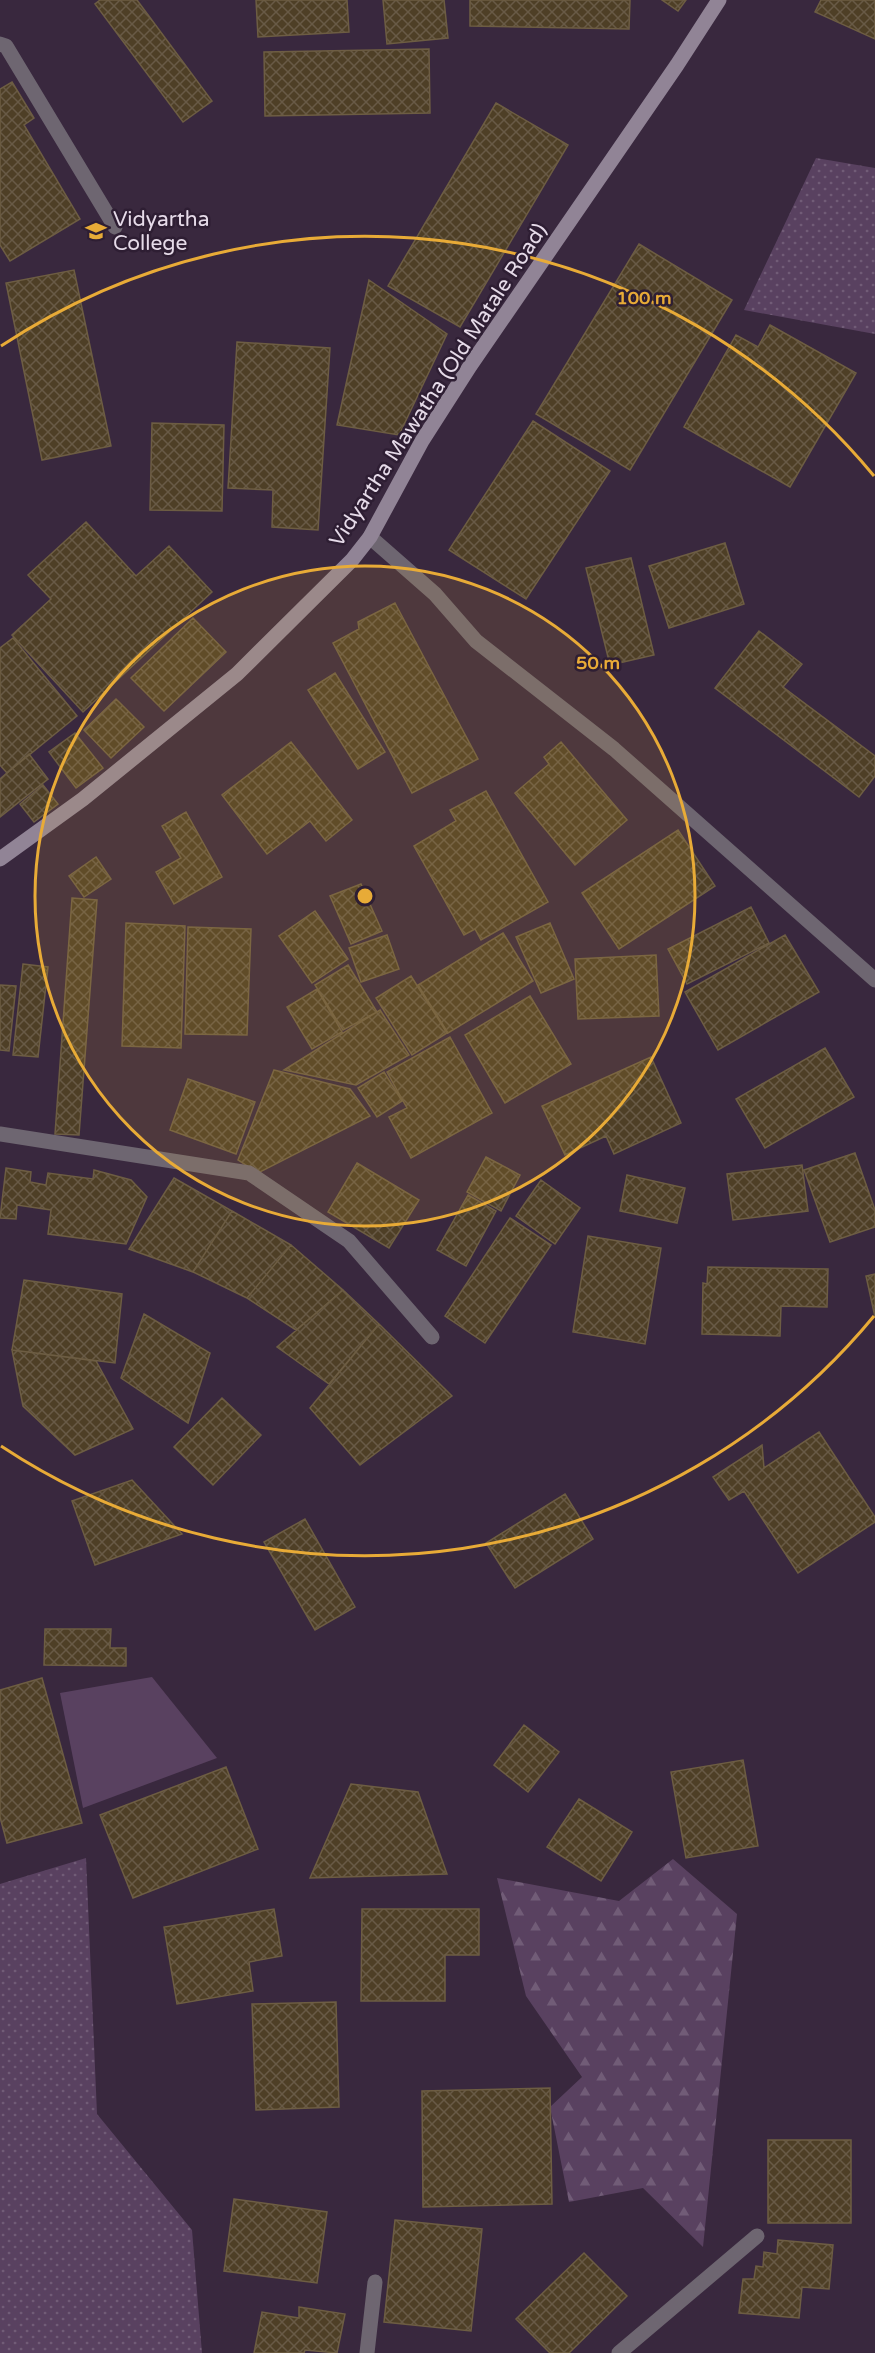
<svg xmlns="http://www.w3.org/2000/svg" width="875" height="2353" font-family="'Varela Round',sans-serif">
  <defs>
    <pattern id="grass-dots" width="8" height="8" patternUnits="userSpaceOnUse" patternTransform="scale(1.5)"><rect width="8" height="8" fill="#594160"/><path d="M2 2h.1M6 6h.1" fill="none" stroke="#715c77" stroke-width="1.8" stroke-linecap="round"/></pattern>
    <pattern id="forest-firs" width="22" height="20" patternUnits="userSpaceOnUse" patternTransform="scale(1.5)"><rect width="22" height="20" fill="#594160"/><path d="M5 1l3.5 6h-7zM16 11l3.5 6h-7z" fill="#715c77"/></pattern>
    <pattern id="building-cross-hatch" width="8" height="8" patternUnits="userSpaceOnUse" patternTransform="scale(1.5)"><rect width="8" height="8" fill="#4e3f26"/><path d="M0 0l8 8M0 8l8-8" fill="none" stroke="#685a46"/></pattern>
  </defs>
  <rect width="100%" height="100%" fill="#39283e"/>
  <path fill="url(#grass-dots)" d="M 816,158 L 875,168 L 875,334 L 744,310 Z
    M 86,1858 L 97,2114 L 192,2230 L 202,2353 L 0,2353 L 0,1884 Z"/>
  <path fill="url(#forest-firs)" d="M 673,1859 L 737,1914 L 703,2247 L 643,2188 L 569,2202 L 550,2107 L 582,2077 L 526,1996 L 497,1878 L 619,1901 Z"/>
  <path fill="#594160" d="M 152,1677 L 217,1758 L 83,1808 L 60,1693 Z"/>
  <path fill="url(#building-cross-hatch)" stroke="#6d5d43" stroke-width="1.5" d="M 100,0 L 137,0 L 212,101 L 183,122 L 95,4 Z
    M 256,0 L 347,0 L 349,32 L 258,37 Z
    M 383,0 L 444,0 L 448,38 L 387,44 Z
    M 470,0 L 630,0 L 629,29 L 470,26 Z
    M 662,0 L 686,0 L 678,11 Z
    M 821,0 L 875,0 L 875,39 L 815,12 Z
    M 429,49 L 430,113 L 265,116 L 264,52 Z
    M 12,82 L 34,118 L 24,125 L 80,219 L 10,261 L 0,245 L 0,89 Z
    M 496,103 L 568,145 L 460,327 L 388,286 Z
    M 639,244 L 732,300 L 630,470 L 536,414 Z
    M 74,270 L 111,446 L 42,460 L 6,283 Z
    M 369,280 L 447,334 L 399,435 L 337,425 Z
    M 770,325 L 856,373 L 790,487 L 684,427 L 736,335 L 758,347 Z
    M 237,342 L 330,348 L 318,530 L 272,527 L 273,490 L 228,488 Z
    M 533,421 L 610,471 L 526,599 L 449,550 Z
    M 152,423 L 224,425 L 222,511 L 150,510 Z
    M 86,522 L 136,576 L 169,546 L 212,592 L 83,712 L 12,635 L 51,599 L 28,575 Z
    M 725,543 L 744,604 L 669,628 L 649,566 Z
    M 631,558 L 654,655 L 610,665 L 586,568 Z
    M 395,603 L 478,759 L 412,793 L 333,643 L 359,629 L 358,622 Z
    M 193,618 L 226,652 L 164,711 L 131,678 Z
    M 759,631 L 802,664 L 783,687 L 875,756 L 875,776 L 859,797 L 715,688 Z
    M 13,638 L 77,716 L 7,773 L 0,765 L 0,648 Z
    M 335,673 L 385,752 L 358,769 L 308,690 Z
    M 116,699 L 144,727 L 111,758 L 84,730 Z
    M 75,733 L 103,768 L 76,788 L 49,752 Z
    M 291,742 L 352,820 L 326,841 L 310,821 L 267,854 L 222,795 Z
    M 561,742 L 627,820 L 575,865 L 515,793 L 549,764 L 544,757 Z
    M 29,754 L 48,779 L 0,817 L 0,779 Z
    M 43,785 L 58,804 L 34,822 L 20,804 Z
    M 486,791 L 548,902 L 481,940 L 475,929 L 464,935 L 414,846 L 456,821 L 450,810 Z
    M 186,812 L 222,877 L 174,904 L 156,872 L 181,858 L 162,826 Z
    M 678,830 L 715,886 L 619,949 L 582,893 Z
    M 96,857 L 111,879 L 84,897 L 69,876 Z
    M 361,884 L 382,931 L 351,944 L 330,896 Z
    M 72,898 L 97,900 L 79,1135 L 55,1134 Z
    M 751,907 L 769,943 L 687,984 L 668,949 Z
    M 315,911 L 348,959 L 312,983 L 279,936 Z
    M 126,923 L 185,926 L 181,1048 L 122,1046 Z
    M 550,923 L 574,979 L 541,993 L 516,937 Z
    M 188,927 L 251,929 L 247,1035 L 185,1034 Z
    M 503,933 L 533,981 L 448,1033 L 418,985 Z
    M 387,935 L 399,969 L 361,982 L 349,948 Z
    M 785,935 L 819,992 L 718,1050 L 685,992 Z
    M 656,955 L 659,1016 L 578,1019 L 575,959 Z
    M 23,964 L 48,967 L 38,1057 L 13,1055 Z
    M 348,965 L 377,1012 L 343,1030 L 315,985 Z
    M 411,976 L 447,1033 L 412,1055 L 376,998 Z
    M 0,985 L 16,986 L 9,1051 L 0,1050 Z
    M 317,989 L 342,1032 L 312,1049 L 287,1007 Z
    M 530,996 L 571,1064 L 505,1103 L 465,1035 Z
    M 380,1010 L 409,1055 L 356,1085 L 284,1070 Z
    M 450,1037 L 492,1113 L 411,1158 L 389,1117 L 407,1108 L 387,1072 Z
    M 825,1048 L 854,1097 L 765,1148 L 736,1099 Z
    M 651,1057 L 681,1123 L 614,1154 L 606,1136 L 565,1155 L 542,1106 Z
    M 274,1070 L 350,1089 L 370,1116 L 258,1173 L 238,1160 Z
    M 384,1072 L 402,1101 L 377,1117 L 358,1088 Z
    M 188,1079 L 255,1102 L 236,1154 L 170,1130 Z
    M 855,1153 L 875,1210 L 875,1227 L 830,1242 L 804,1170 Z
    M 486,1157 L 520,1175 L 501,1211 L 467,1192 Z
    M 357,1163 L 419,1200 L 389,1248 L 328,1212 Z
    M 802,1165 L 808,1211 L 733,1220 L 727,1174 Z
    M 6,1168 L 31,1172 L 30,1182 L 46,1185 L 48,1173 L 93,1179 L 94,1170 L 131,1180 L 147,1197 L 126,1244 L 48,1234 L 51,1210 L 17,1205 L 16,1219 L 0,1218 Z
    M 627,1175 L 685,1188 L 677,1223 L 620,1211 Z
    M 174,1178 L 232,1211 L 193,1272 L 129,1249 Z
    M 541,1180 L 580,1208 L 555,1244 L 516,1216 Z
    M 468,1195 L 496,1211 L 466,1266 L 437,1250 Z
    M 232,1211 L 291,1245 L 247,1298 L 193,1272 Z
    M 510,1218 L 551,1245 L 485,1343 L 445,1316 Z
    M 588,1236 L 661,1248 L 645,1344 L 573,1332 Z
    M 291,1245 L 343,1290 L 296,1330 L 247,1298 Z
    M 708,1267 L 828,1269 L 827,1307 L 781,1306 L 780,1336 L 702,1334 L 703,1283 L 707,1284 Z
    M 875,1274 L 875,1317 L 866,1276 Z
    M 24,1280 L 122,1294 L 115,1363 L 12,1350 Z
    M 343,1290 L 379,1324 L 329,1384 L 277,1347 Z
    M 144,1314 L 210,1353 L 188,1423 L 121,1378 Z
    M 379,1324 L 452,1396 L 360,1465 L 310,1408 Z
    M 12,1350 L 96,1361 L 133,1429 L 75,1455 L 23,1406 Z
    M 222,1398 L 261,1435 L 213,1485 L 174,1447 Z
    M 819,1432 L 875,1517 L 875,1522 L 798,1573 L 744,1491 L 729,1500 L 713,1477 L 762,1445 L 764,1468 Z
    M 132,1480 L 182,1534 L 95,1565 L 72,1501 Z
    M 565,1494 L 593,1539 L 515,1588 L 486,1543 Z
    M 305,1519 L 355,1607 L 315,1630 L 264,1542 Z
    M 45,1629 L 111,1629 L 110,1648 L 126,1648 L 126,1666 L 44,1665 Z
    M 42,1678 L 82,1823 L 7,1843 L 0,1817 L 0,1690 Z
    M 524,1725 L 559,1752 L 528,1792 L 494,1765 Z
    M 743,1760 L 758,1846 L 686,1858 L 671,1772 Z
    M 226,1767 L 258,1849 L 133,1898 L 100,1815 Z
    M 351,1784 L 418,1792 L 447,1874 L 310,1878 Z
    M 579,1799 L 632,1832 L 601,1881 L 547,1847 Z
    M 274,1909 L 282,1956 L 249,1962 L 253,1991 L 177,2004 L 164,1927 Z
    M 362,1909 L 479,1909 L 479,1955 L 445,1955 L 445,2001 L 361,2001 Z
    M 336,2002 L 339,2107 L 256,2110 L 252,2004 Z
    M 550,2088 L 552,2204 L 423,2207 L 422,2091 Z
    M 768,2140 L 851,2140 L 851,2223 L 768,2223 Z
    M 234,2199 L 327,2212 L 317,2283 L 224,2271 Z
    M 395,2220 L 482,2229 L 471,2331 L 384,2322 Z
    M 778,2240 L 833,2245 L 829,2289 L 802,2287 L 799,2318 L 739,2313 L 743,2279 L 754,2279 L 756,2266 L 763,2267 L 764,2252 L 777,2254 Z
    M 584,2253 L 627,2296 L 569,2353 L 550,2353 L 516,2319 Z
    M 299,2307 L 345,2314 L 337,2353 L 305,2350 L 304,2353 L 254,2353 L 262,2312 L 299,2318 Z"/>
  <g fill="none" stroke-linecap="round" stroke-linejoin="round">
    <path stroke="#6e6671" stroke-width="15" d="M 0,44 L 6,46 L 115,227
      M 367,2353 L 375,2282
      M 619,2353 L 757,2236"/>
    <path stroke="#6e6671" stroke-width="15" d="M 370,537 L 435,594 L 476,641 L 614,749 L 875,980
      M 0,1134 L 249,1173 L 349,1241 L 432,1337"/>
    <path stroke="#918496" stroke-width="15" d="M 0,859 L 83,799 L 237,674 L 352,560 L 370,537 L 422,441 L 470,366 L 677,65 L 719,0"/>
  </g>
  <circle cx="365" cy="896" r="330" fill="#e8ab37" fill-opacity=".12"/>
  <g fill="none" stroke="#e8ab37" stroke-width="3">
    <circle cx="365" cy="896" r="330"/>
    <path d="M874 1316A660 660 0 0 1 1 1446M1 346A660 660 0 0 1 874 476"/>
  </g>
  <defs>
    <symbol id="school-bare" viewBox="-9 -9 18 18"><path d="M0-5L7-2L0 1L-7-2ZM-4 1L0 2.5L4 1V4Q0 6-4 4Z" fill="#e8ab37" stroke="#2e1e33" stroke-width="2.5" paint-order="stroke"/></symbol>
  </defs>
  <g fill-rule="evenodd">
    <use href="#school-bare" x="81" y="216" width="30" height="30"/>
  </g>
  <g text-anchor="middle" stroke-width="5" stroke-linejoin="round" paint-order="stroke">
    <g font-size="21" fill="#e6dbe9" stroke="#2e1e33" text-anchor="start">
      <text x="113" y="226">Vidyartha<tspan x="113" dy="24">College</tspan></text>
    </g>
    <g font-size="21" fill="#e6dbe9" stroke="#2e1e33">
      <text transform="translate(438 385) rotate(-57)" y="7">Vidyartha Mawatha (Old Matale Road)</text>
    </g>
  </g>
  <circle cx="365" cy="896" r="9" fill="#e8ab37" stroke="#2e1e33" stroke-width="3"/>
  <g font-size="18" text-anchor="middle" font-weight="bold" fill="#e8ab37" stroke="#2e1e33" stroke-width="5" stroke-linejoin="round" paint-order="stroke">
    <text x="644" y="304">100 m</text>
    <text x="598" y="669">50 m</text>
  </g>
</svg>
